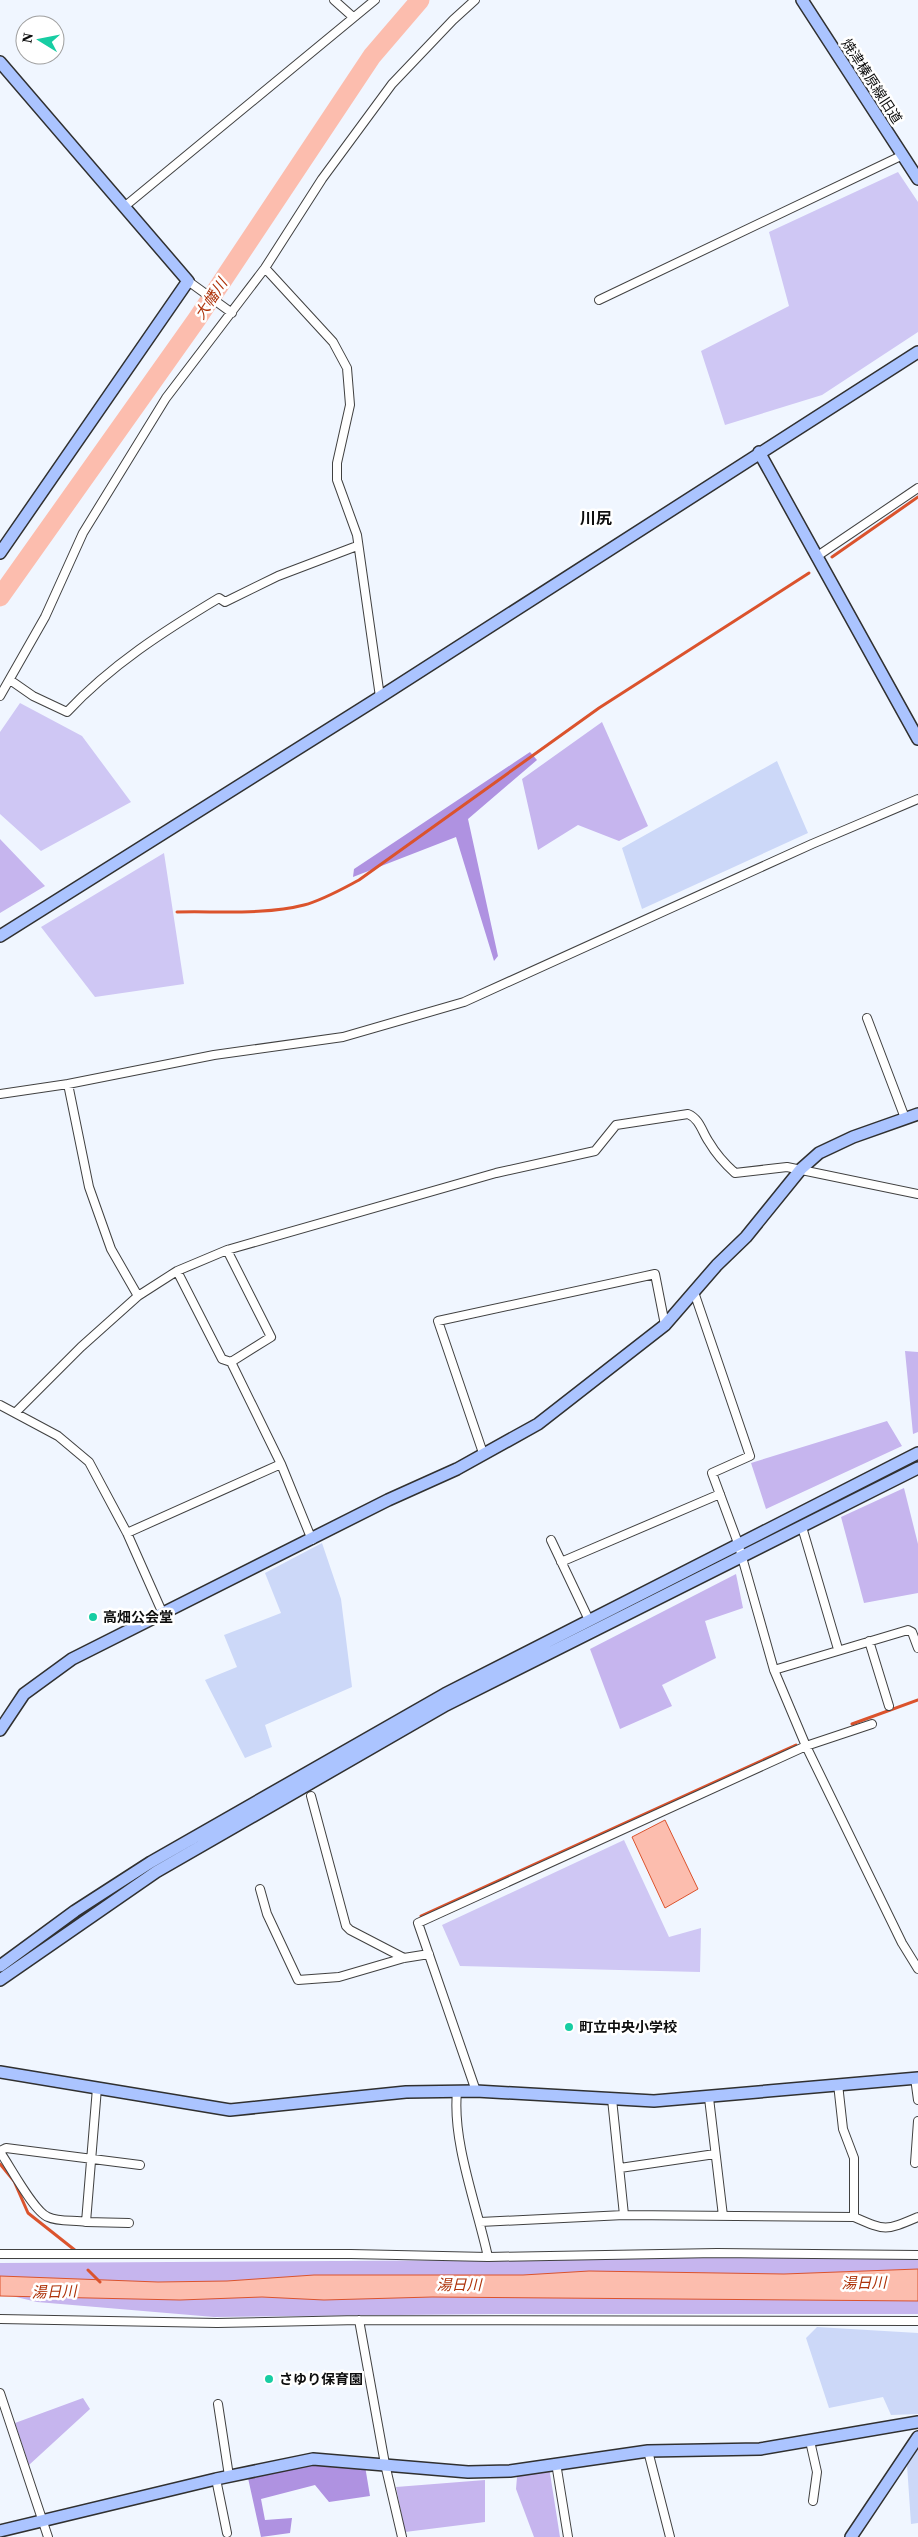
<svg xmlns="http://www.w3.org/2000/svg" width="918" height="2537" font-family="'Source Serif 4','Noto Sans JP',serif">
  <rect width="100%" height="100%" fill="#f0f6ff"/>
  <path fill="#ccd8f8" d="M 777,761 L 808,833 L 642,909 L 622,848 Z
    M 322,1543 L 341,1599 L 352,1687 L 265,1725 L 272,1747 L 245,1758 L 205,1680 L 237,1667 L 224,1635 L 281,1613 L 265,1573 Z
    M 817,2327 L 918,2333 L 918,2414 L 891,2415 L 883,2397 L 829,2408 L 806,2338 Z
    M 918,2449 L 918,2523 L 911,2524 L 907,2465 L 915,2450 Z"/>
  <path fill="#c6b5ee" d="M 602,722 L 648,826 L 619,841 L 578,825 L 538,850 L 522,779 Z
    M 0,839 L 45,886 L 0,913 Z
    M 905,1351 L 918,1352 L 918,1432 L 913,1434 Z
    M 887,1421 L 902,1446 L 766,1509 L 751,1463 Z
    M 904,1488 L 918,1544 L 918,1593 L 864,1603 L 841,1517 Z
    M 736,1574 L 743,1608 L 705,1621 L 716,1658 L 662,1685 L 672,1706 L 620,1729 L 590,1649 Z
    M 717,2253 L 918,2258 L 918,2314 L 496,2314 L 214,2317 L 37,2302 L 12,2296 L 0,2296 L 0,2263 L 497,2260 Z
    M 83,2398 L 90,2409 L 29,2465 L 15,2423 Z
    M 549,2467 L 560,2537 L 534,2537 L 516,2489 L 517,2477 Z
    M 485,2480 L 485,2522 L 405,2532 L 396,2487 Z"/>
  <path fill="#af92e1" d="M 530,752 L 537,760 L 468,819 L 498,956 L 494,961 L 456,837 L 353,877 L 354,869 Z
    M 317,2464 L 365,2466 L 370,2496 L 329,2502 L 315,2485 L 261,2499 L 265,2520 L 292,2518 L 290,2533 L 261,2537 L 248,2478 L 292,2466 Z"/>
  <path fill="#cfc7f4" d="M 898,172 L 918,202 L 918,332 L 822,395 L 725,425 L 701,351 L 789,306 L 769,232 Z
    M 20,703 L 82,736 L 131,802 L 41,851 L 0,814 L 0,732 Z
    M 164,853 L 184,984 L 95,997 L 41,927 Z
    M 624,1840 L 669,1937 L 701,1928 L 700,1972 L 460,1966 L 442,1925 Z"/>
  <path fill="#fcbdae" stroke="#db532d" d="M 665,1820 L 698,1889 L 665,1908 L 632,1837 Z
    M 918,2269 L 918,2301 L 432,2297 L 324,2300 L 262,2297 L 180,2300 L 0,2296 L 0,2276 L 158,2282 L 227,2281 L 314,2275 L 523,2275 L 589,2271 L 784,2274 Z"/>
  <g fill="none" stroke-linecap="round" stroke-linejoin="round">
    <path stroke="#db532d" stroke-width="3" d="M 832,557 L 918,497
      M 177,912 C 217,911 266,915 304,905 C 323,900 342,889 359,880 L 599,708 L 809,573
      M 852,1724 L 918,1700
      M 421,1916 L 796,1745
      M 0,2164 L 14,2181 L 28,2213 L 76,2251
      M 88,2270 L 100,2282"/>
    <path stroke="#fcbdae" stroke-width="19" d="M 0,597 L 197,319 L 372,56 L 420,0"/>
    <defs>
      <path id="street" d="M 334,0 L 353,17
        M 124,207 L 375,0
        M 265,268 L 333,342 L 347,368 L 350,405 L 337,463 L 337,480 L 357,535 L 380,697
        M 188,281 L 232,313
        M 599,300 L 903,155
        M 816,557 L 918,488
        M 10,680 L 33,696 L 67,712 C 111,665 164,631 219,598 L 225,602 L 278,576 L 357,546
        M 0,696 L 45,617 L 83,533 L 166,398 L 265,268 L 322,179 L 392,84 L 453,20 L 475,0
        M 867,1018 L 905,1118
        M 68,1084 L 89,1187 L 111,1249 L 138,1296
        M 0,1094 L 68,1084 L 214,1055 L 343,1037 L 464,1002 L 812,844 L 918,799
        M 227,1250 L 271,1337 L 231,1362
        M 177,1271 L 222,1359 L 231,1362 L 281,1464 L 312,1540
        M 694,1292 L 750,1456 L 712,1473 L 738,1543 L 774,1670 L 806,1746 L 902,1943 L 918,1969
        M 0,1405 L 58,1436 L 89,1462 L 127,1533 L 163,1614
        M 15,1413 L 81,1347 L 138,1296 L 177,1271 L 227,1250 L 496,1173 L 595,1151 L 616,1125 L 688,1114 C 700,1119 702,1132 709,1142 C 716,1154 725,1164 735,1173 L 787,1167 L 918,1194
        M 483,1453 L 438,1321 L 655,1274 L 665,1325
        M 802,1527 L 838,1649
        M 127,1533 L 281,1464
        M 551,1540 L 589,1620
        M 561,1562 L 720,1494
        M 869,1641 L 889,1706
        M 774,1670 L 908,1630 L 912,1632 L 918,1648
        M 311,1796 L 346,1926 L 350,1930 L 404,1958
        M 260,1889 L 267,1914 L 298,1980 L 339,1977 L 404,1958 L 429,1954
        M 915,2078 L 918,2100
        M 838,2084 L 843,2129 L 854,2158 L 854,2217
        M 476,2091 L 418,1923 L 806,1746 L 872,1724
        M 457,2092 C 452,2142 477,2206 488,2257
        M 709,2098 L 723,2216
        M 612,2099 L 624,2215
        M 0,2151 L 6,2148 L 140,2165
        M 0,2152 C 10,2166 34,2212 48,2217 C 58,2222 75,2220 86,2222 L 97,2088
        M 915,2163 L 918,2121
        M 620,2168 L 715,2154
        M 86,2222 L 129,2223
        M 480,2222 L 624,2215 L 854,2217 C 886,2231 885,2231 918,2217
        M 0,2254 L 351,2254 L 488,2257 L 717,2253 L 918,2255
        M 0,2319 L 217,2323 L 359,2320 L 918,2321
        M 359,2320 L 385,2464 L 402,2537
        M 0,2393 L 48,2537
        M 218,2404 L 229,2476
        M 810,2441 L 817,2472 L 813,2501
        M 648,2451 L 670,2537
        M 556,2463 L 568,2537
        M 216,2479 L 227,2533"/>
      <path id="secondary" d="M 802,0 L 918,179
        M 0,62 L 188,281 L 0,553
        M 759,452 L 918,739
        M 0,936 L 380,697 L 918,352
        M 0,1730 L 24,1694 L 72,1659 L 388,1500 L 457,1469 L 538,1424 L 665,1325 L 717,1265 L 746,1237 L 801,1169 L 819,1153 L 853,1137 L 918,1114
        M 0,1966 L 75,1911 L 151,1862 L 445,1694 L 918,1453
        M 0,1980 L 156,1872 L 446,1705 L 918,1468
        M 0,2072 L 230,2110 L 406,2092 L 476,2091 L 654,2101 L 918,2078
        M 0,2531 L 216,2479 L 313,2459 L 468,2472 L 510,2471 L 648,2451 L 760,2449 L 918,2422
        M 851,2537 L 918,2437"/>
    </defs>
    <use href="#street" stroke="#414141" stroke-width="10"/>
    <use href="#secondary" stroke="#303030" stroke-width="14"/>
    <use href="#street" stroke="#fff" stroke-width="8"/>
    <use href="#secondary" stroke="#abc4ff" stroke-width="11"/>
  </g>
  <g fill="#17cda3" stroke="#fff" stroke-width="2">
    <circle cx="93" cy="1617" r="5"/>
    <circle cx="569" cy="2027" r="5"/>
    <circle cx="269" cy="2379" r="5"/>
  </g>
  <g text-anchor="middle" stroke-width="5" stroke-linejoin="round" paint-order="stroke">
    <g font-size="14" fill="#0e0e0e" stroke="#fff">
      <text transform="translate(872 81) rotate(57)" y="5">焼津榛原線旧道</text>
    </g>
    <g font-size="14" font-weight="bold" fill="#0e0e0e" stroke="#fff" text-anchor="start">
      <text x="103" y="1622">高畑公会堂</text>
      <text x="579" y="2032">町立中央小学校</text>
      <text x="279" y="2384">さゆり保育園</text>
    </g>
    <g font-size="15" font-style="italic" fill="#ae330a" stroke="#fff">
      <text transform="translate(211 299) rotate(-56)" y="5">大幡川</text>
      <text transform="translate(864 2283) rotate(-1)" y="5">湯日川</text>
      <text x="459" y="2290">湯日川</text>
      <text transform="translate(54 2292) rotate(-2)" y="5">湯日川</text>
    </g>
    <g font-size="16" font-weight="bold" fill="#0e0e0e" stroke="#fff">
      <text x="596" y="524">川尻</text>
    </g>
  </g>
  <g transform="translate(40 40) rotate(280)"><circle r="24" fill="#ffffff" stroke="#9f9f9f"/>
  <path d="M0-4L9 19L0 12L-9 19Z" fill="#17cda3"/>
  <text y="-8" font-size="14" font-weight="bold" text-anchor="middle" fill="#0e0e0e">N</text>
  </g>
</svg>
